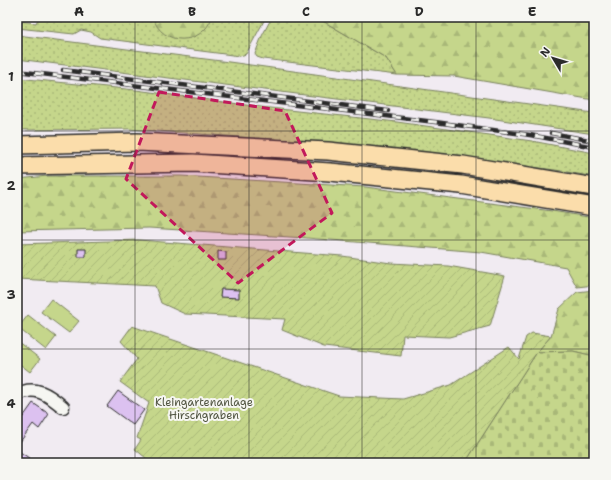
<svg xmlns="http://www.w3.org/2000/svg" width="611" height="480" font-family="'Shantell Sans',sans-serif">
  <defs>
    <pattern id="grass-dots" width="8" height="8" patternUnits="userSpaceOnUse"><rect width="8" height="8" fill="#c5d68b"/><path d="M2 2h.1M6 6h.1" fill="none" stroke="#a9b878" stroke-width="1.8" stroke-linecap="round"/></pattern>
    <pattern id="forest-firs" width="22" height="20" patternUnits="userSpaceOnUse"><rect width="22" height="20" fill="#c5d68b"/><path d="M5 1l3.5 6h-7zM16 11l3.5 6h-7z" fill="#a9b878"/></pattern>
    <pattern id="cemetery-stones" width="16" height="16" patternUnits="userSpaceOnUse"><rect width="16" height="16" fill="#c5d68b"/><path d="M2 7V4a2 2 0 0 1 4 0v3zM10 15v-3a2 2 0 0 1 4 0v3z" fill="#a9b878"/></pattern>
    <pattern id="garden-furrows" width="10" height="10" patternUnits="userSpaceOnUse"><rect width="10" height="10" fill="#c5d68b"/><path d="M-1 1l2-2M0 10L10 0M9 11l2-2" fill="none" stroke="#a9b878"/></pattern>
  </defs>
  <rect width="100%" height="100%" fill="#f1ebf2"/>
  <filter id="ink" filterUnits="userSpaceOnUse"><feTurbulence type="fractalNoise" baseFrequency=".025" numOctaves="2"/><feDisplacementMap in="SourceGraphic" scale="8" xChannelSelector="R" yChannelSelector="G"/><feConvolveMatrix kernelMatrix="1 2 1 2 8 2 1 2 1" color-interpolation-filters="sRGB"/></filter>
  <g filter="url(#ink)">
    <path fill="url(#grass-dots)" stroke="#78805b" d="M 39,17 L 266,17 L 246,54 L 240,56 L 100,38 L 91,32 L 81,30 L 74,34 L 17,28 L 17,21 L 36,23 Z
      M 272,17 L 316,17 L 386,58 L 397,75 L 263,59 L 257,57 L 255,54 L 262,36 Z
      M 17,35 L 229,62 L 586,112 L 594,113 L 594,134 L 489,118 L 17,59 Z
      M 17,78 L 136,90 L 261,107 L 397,122 L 532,141 L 594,153 L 594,177 L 562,171 L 392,148 L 130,129 L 17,130 Z"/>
    <path fill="url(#forest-firs)" stroke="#78805b" d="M 153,17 L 212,17 C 203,46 161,47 153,17 Z
      M 316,17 L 594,17 L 594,100 L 454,76 L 397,75 L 386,58 Z
      M 48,176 L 181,176 L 365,187 L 552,211 L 594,218 L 594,285 L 577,287 L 566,267 L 481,252 L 306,238 L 149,228 L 17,231 L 17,179 Z
      M 594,290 L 594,356 L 573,351 L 537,352 L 551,336 L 559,309 L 577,292 Z"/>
    <path fill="url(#cemetery-stones)" stroke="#78805b" d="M 573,351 L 594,356 L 594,463 L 465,463 L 537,352 Z"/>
    <path fill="url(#garden-furrows)" stroke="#78805b" d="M 138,240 L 342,256 L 391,263 L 448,266 L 505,276 L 490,326 L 449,337 L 403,335 L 401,356 L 324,347 L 282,330 L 285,319 L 185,314 L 161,303 L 155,286 L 17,279 L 17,244 Z
      M 132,326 L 339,396 L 403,399 L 451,385 L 509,347 L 519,359 L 526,337 L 532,333 L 551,336 L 537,352 L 465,463 L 152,463 L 135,449 L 141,440 L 137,438 L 149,403 L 120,382 L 137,359 L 121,341 Z"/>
    <path fill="#c5d68b" stroke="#78805b" d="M 51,299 L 79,321 L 69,333 L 41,312 Z
      M 28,315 L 56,337 L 46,350 L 18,328 Z
      M 17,341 L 40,359 L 30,372 L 17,362 Z"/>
    <path fill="#dcc1f0" stroke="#2b2b2b" d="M 78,249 L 86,249 L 86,257 L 78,257 Z
      M 218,251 L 226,252 L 226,260 L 218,260 Z
      M 221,289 L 239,290 L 239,298 L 220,297 Z
      M 118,391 L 144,410 L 133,425 L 107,406 Z
      M 33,403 L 49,414 L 39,429 L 33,424 L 17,446 L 17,413 L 23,417 Z
      M 17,450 L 29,458 L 26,463 L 17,463 Z"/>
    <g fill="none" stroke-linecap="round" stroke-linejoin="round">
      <defs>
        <path id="minor" d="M 17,395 C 34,384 49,395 63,407"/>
        <path id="highway" d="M 17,145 L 137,142 L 328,151 L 463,165 L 594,187
          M 17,166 L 193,163 L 330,172 L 461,185 L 594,207"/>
      </defs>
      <use href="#minor" stroke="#2b2b2b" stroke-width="15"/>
      <use href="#highway" stroke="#2b2b2b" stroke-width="20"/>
      <use href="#minor" stroke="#f6f6f2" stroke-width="12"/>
      <use href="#highway" stroke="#fbddab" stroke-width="17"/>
      <defs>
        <path id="rail" d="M 63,70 L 388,111
          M 17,71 L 435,122 L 530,135 L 594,147
          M 551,133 L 594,141"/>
      </defs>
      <use href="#rail" stroke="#2b2b2b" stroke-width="4.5"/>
      <use href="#rail" stroke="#f6f6f2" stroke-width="3" stroke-dasharray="9" stroke-linecap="butt"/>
    </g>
  </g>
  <path fill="#c2185b" fill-opacity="0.2" stroke="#c2185b" stroke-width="3" stroke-dasharray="8 5" stroke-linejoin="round" d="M 159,92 L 285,111 L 332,213 L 238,283 L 126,179 Z"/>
  <path fill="none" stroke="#2b2b2b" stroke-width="1" stroke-opacity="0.55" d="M 135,17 L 135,463M 249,17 L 249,463M 362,17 L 362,463M 476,17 L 476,463M 17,131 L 594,131M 17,240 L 594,240M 17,349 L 594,349"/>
  <g text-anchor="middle" stroke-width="4" stroke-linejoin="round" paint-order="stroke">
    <g font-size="11" fill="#525643" stroke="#f6f6f2">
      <text x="204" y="406">Kleingartenanlage<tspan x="204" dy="13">Hirschgraben</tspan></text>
    </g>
  </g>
  <rect width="611" height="480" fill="none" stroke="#f6f6f2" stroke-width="44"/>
  <g transform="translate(553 58) rotate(308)" stroke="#f6f6f2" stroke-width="3" paint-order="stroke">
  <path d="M0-3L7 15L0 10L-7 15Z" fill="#2b2b2b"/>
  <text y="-6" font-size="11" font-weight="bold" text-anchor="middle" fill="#2b2b2b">N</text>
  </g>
  <rect x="22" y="22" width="567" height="436" fill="none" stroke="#2b2b2b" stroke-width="1.5"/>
  <g font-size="13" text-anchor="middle" font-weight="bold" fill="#2b2b2b">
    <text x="79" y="16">A</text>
    <text x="192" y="16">B</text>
    <text x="306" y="16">C</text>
    <text x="419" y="16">D</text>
    <text x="532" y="16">E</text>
    <text x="11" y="81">1</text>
    <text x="11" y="190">2</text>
    <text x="11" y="299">3</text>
    <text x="11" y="408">4</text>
  </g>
</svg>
